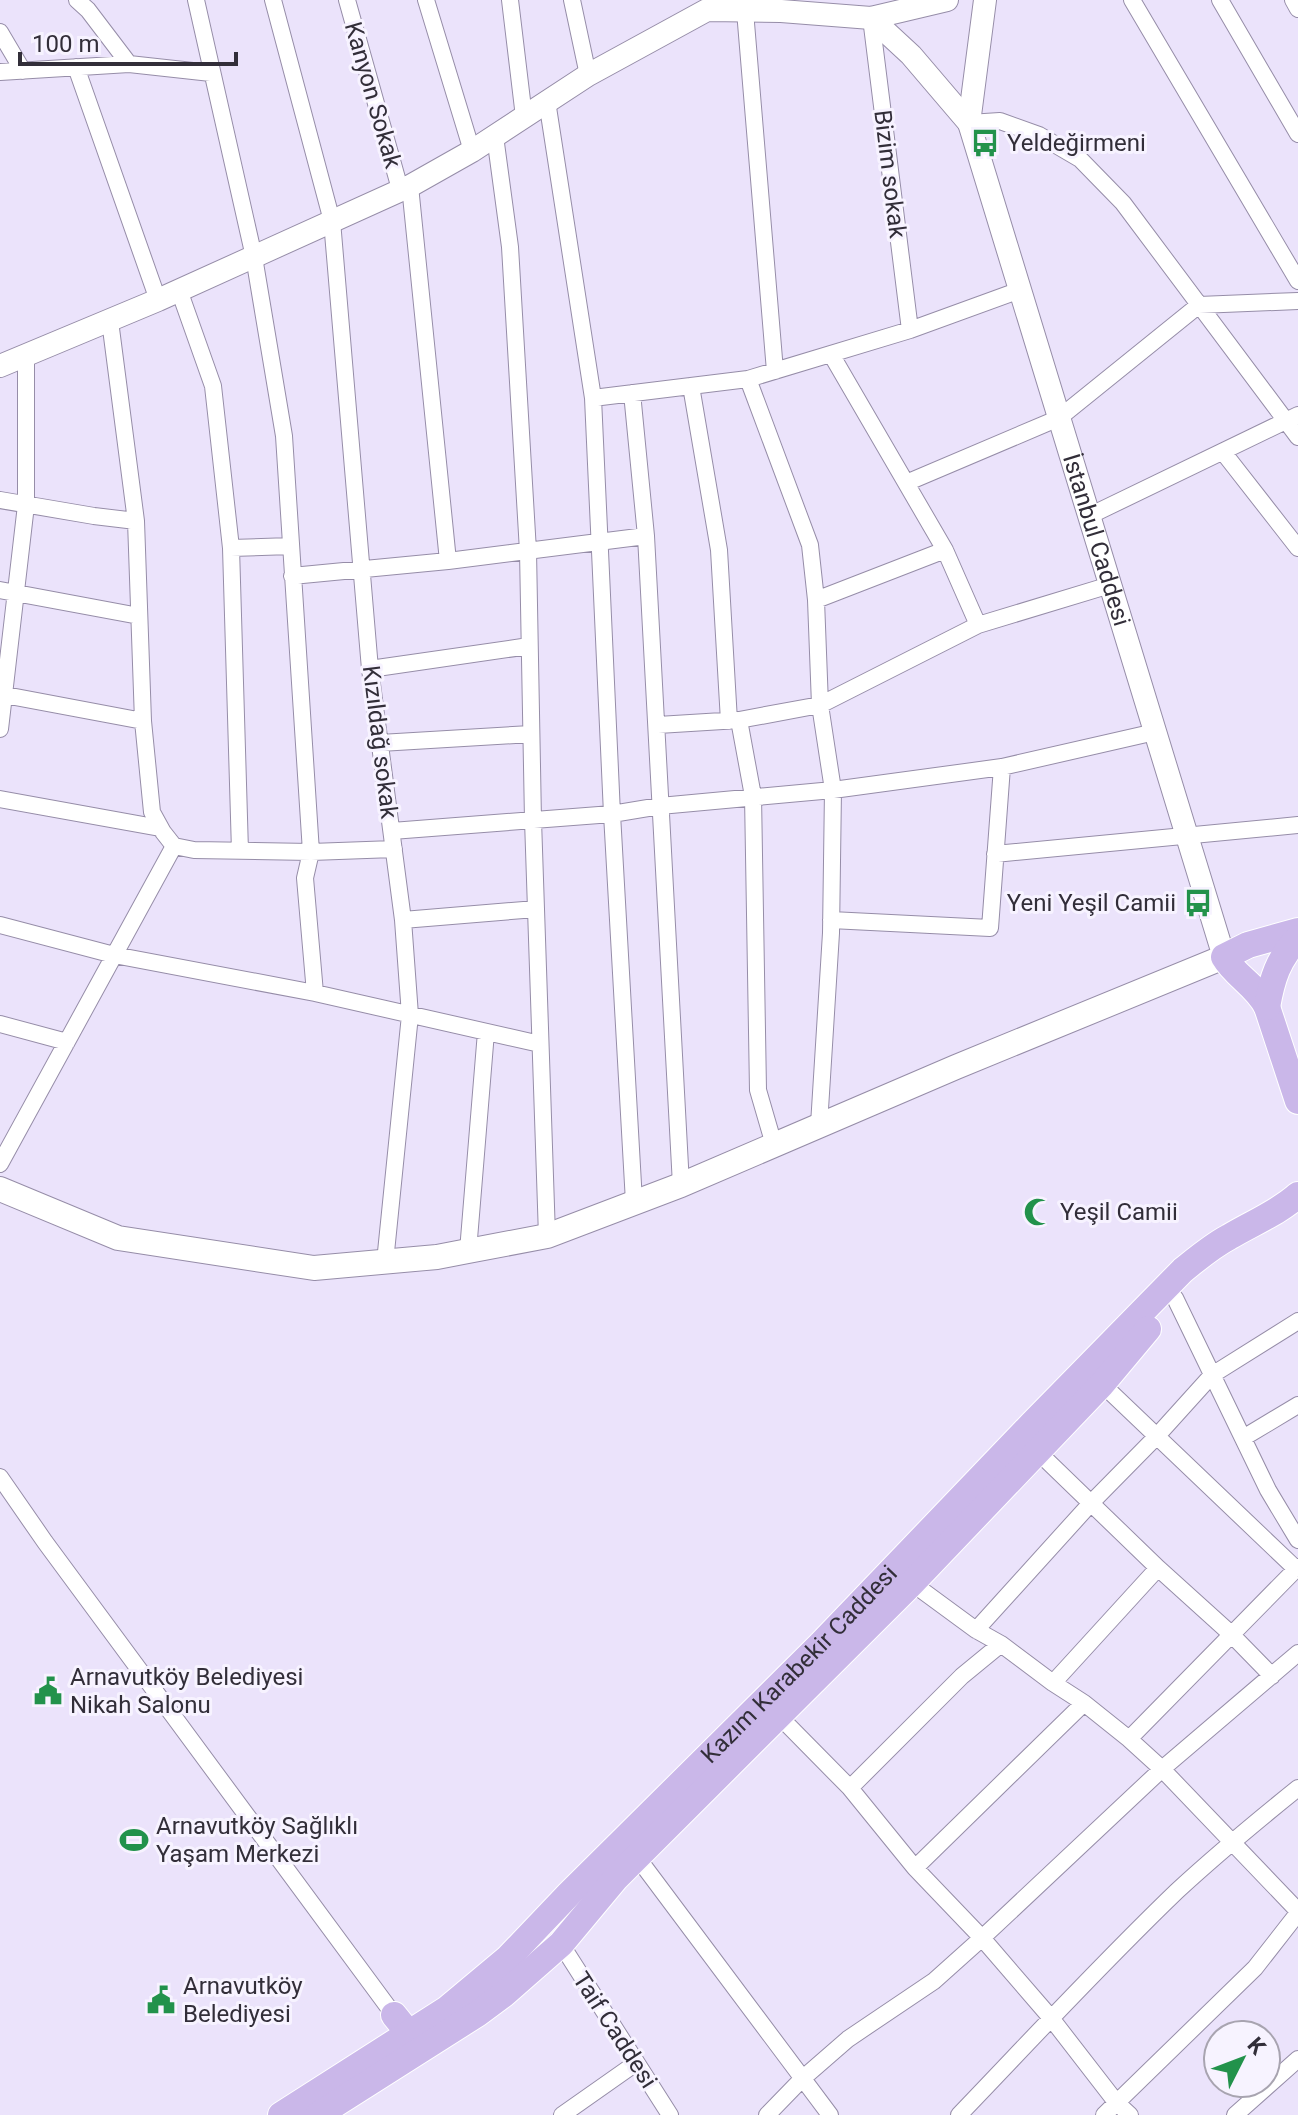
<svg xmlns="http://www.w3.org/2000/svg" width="1298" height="2115" font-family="Roboto,sans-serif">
  <rect width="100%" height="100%" fill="#ebe3fb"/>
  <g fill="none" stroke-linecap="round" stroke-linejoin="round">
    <defs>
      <path id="minor" d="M 77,0 L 88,10 L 129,64 L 211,73
        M 196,0 L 254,257 L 284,436 L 311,852 L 305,878 L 315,993 L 540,1044
        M 273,0 L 332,221 L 370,669 L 403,920 L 410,1015 L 385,1262
        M 347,0 L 400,189
        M 426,0 L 472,151
        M 510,0 L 524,117
        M 572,0 L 588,75
        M 1132,0 L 1298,281
        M 1220,0 L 1298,134
        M 1293,0 L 1298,9
        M 745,11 L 775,371
        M 871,18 L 910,330
        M 0,32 L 23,71
        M 76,67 L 158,300
        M 0,72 L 129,64
        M 547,101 L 593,398 L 612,814 L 634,1202
        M 969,123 L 1000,121 L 1039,135 L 1080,159 L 1123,203 L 1298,437
        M 495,136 L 510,247 L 528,551 L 533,820 L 547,1236
        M 410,186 L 448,561
        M 179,290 L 213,386 L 231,548 L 240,851
        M 110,321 L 136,521 L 143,721 L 152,812 L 163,832 L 174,846 L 194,850 L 311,852 L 394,849
        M 831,354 L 945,550 L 978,625
        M 748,379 L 810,545 L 816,600 L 820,705 L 833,790 L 831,933 L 819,1125
        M 691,386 L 719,550 L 729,721
        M 632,393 L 646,536 L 681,1185
        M 593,398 L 748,379 L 910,330 L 1020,290
        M 1223,452 L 1298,548
        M 906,483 L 1059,418 L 1199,305 L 1298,301
        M 0,500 L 94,516 L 136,521
        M 1089,516 L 1298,415
        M 231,548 L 291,546
        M 292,576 L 448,561 L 646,536
        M 0,590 L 139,616
        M 816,600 L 945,550
        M 370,669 L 529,646
        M 0,694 L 143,721
        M 739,720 L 753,796 L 758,1090 L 774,1145
        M 658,725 L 739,720 L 820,705 L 978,625 L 1110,585
        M 0,729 L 26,505 L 26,355
        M 380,743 L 531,734
        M 0,799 L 160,828
        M 392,831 L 612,814 L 660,806 L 833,790 L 1002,767 L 1155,732
        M 995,854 L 1298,825
        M 403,920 L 536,909
        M 831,920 L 990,928 L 1002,767
        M 0,925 L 114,955 L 315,993
        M 0,1024 L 67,1042
        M 0,1164 L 174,846
        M 468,1251 L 486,1032
        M 1175,1298 L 1268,1490 L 1298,1540
        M 1102,1384 L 1296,1569
        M 1243,1438 L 1298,1405
        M 1037,1451 L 1158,1568 L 1231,1634 L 1272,1676
        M 0,1477 L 45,1542 L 394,2015
        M 912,1583 L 976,1630 L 1001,1644 L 1053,1683 L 1084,1703 L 1129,1739 L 1162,1769 L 1298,1911
        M 976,1630 L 1091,1503 L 1156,1437 L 1212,1375 L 1298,1321
        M 1053,1683 L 1158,1568
        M 778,1715 L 850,1788 L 915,1868 L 982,1938 L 1051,2018 L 1116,2102 L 1130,2115
        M 1129,1739 L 1298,1567
        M 850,1788 L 962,1676 L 1001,1644
        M 637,1857 L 830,2115
        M 915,1868 L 1084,1703
        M 561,1944 L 670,2115
        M 562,2115 L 636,2063
        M 767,2115 L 802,2079 L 848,2039 L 934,1981 L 982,1938 L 1162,1769 L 1298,1653
        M 959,2115 C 1031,2040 1102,1963 1177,1891 C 1216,1855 1257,1821 1298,1788
        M 1104,2115 L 1255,1968 L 1298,1913
        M 1235,2115 L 1298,2059"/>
      <g id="tertiary">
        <path id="s1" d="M 985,0 L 969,123 L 1224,957"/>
        <path d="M 871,18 L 911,55 L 969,123"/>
        <path d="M 0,366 L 158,300 L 410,186 L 472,151 L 588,75 L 707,10 L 781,11 L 871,18 L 947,0"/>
      </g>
      <path id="secondary" d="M 0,1189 L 118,1238 L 314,1268 L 437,1257 L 468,1251 L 547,1236 L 681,1185 L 956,1067 L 1224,957"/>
      <g id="primary">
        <path d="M 1298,931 L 1248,945 L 1224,957 C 1235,976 1257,986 1267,1007 L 1298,1101"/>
        <path d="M 1267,1007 C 1272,979 1278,959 1298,938"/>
        <path d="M 394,2015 L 420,2047"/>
        <path id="s2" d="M 281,2115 L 447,2009 L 508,1958 L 569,1894 L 821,1644 L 1032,1424 L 1183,1270 C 1198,1258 1212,1246 1229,1237 C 1252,1223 1278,1213 1298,1195"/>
        <path d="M 318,2115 L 477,2014 L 504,1994 L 561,1944 L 616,1878 L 912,1583 L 1102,1384 L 1148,1329"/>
      </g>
    </defs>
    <use href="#minor" stroke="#968da8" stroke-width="18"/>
    <use href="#tertiary" stroke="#968da8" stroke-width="24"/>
    <use href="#secondary" stroke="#968da8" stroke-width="26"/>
    <use href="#primary" stroke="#fff" stroke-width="28"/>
    <use href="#minor" stroke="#fff" stroke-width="16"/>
    <use href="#tertiary" stroke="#fff" stroke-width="22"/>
    <use href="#secondary" stroke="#fff" stroke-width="24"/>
    <use href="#primary" stroke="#cab7e9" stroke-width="26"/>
  </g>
  <defs>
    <symbol id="bus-bare" viewBox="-9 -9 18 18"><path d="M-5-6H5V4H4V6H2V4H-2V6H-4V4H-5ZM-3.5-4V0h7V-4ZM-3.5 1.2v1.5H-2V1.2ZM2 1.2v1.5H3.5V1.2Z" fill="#22924b" stroke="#f7f3ff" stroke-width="2.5" paint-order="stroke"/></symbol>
    <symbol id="mosque-bare" viewBox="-9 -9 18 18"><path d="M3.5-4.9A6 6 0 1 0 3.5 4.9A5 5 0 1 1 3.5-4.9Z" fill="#22924b" stroke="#f7f3ff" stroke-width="2.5" paint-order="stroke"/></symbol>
    <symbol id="civic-bare" viewBox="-9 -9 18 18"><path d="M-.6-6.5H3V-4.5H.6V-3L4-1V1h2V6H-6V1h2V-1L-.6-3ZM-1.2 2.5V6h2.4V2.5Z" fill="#22924b" stroke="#f7f3ff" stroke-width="2.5" paint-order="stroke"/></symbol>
    <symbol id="stadium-bare" viewBox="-9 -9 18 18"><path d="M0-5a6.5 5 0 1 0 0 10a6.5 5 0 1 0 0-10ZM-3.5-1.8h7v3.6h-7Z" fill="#22924b" stroke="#f7f3ff" stroke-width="2.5" paint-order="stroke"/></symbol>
  </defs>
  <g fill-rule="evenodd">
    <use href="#bus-bare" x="965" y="123" width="40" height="40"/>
    <use href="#bus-bare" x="1178" y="883" width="40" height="40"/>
    <use href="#mosque-bare" x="1018" y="1192" width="40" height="40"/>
    <use href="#civic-bare" x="28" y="1671" width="40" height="40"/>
    <use href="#stadium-bare" x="114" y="1820" width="40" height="40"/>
    <use href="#civic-bare" x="141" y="1980" width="40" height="40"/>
  </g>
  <g text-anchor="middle" stroke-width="6" stroke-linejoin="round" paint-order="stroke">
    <g font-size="24" fill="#322e39" stroke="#f7f3ff">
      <text transform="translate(373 95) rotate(74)" y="8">Kanyon Sokak</text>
      <text transform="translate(890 174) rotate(83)" y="8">Bizim sokak</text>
      <text dy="8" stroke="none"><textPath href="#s1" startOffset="560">İstanbul Caddesi</textPath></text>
      <text transform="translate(380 742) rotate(83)" y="8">Kızıldağ sokak</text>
      <text dy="8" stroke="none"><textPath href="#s2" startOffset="690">Kazım Karabekir Caddesi</textPath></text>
      <text transform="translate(615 2030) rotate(57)" y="8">Taif Caddesi</text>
    </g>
    <g font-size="24" fill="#322e39" stroke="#f7f3ff" text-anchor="start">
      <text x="1007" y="151">Yeldeğirmeni</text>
      <text x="1176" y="911" text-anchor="end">Yeni Yeşil Camii</text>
      <text x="1060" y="1220">Yeşil Camii</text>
      <text x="70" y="1685">Arnavutköy Belediyesi<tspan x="70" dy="28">Nikah Salonu</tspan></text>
      <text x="156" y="1834">Arnavutköy Sağlıklı<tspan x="156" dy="28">Yaşam Merkezi</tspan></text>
      <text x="183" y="1994">Arnavutköy<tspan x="183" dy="28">Belediyesi</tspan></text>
    </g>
  </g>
  <g transform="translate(1242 2059) rotate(48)"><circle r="38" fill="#f7f3ff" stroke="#a8a4b0" stroke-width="2"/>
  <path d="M0-6L14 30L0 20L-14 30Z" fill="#22924b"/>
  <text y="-12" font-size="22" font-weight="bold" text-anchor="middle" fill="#322e39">K</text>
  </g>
  <path d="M20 52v12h216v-12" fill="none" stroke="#322e39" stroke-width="4"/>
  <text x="32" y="52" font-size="24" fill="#322e39" stroke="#f7f3ff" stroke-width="6" paint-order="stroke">100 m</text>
</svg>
